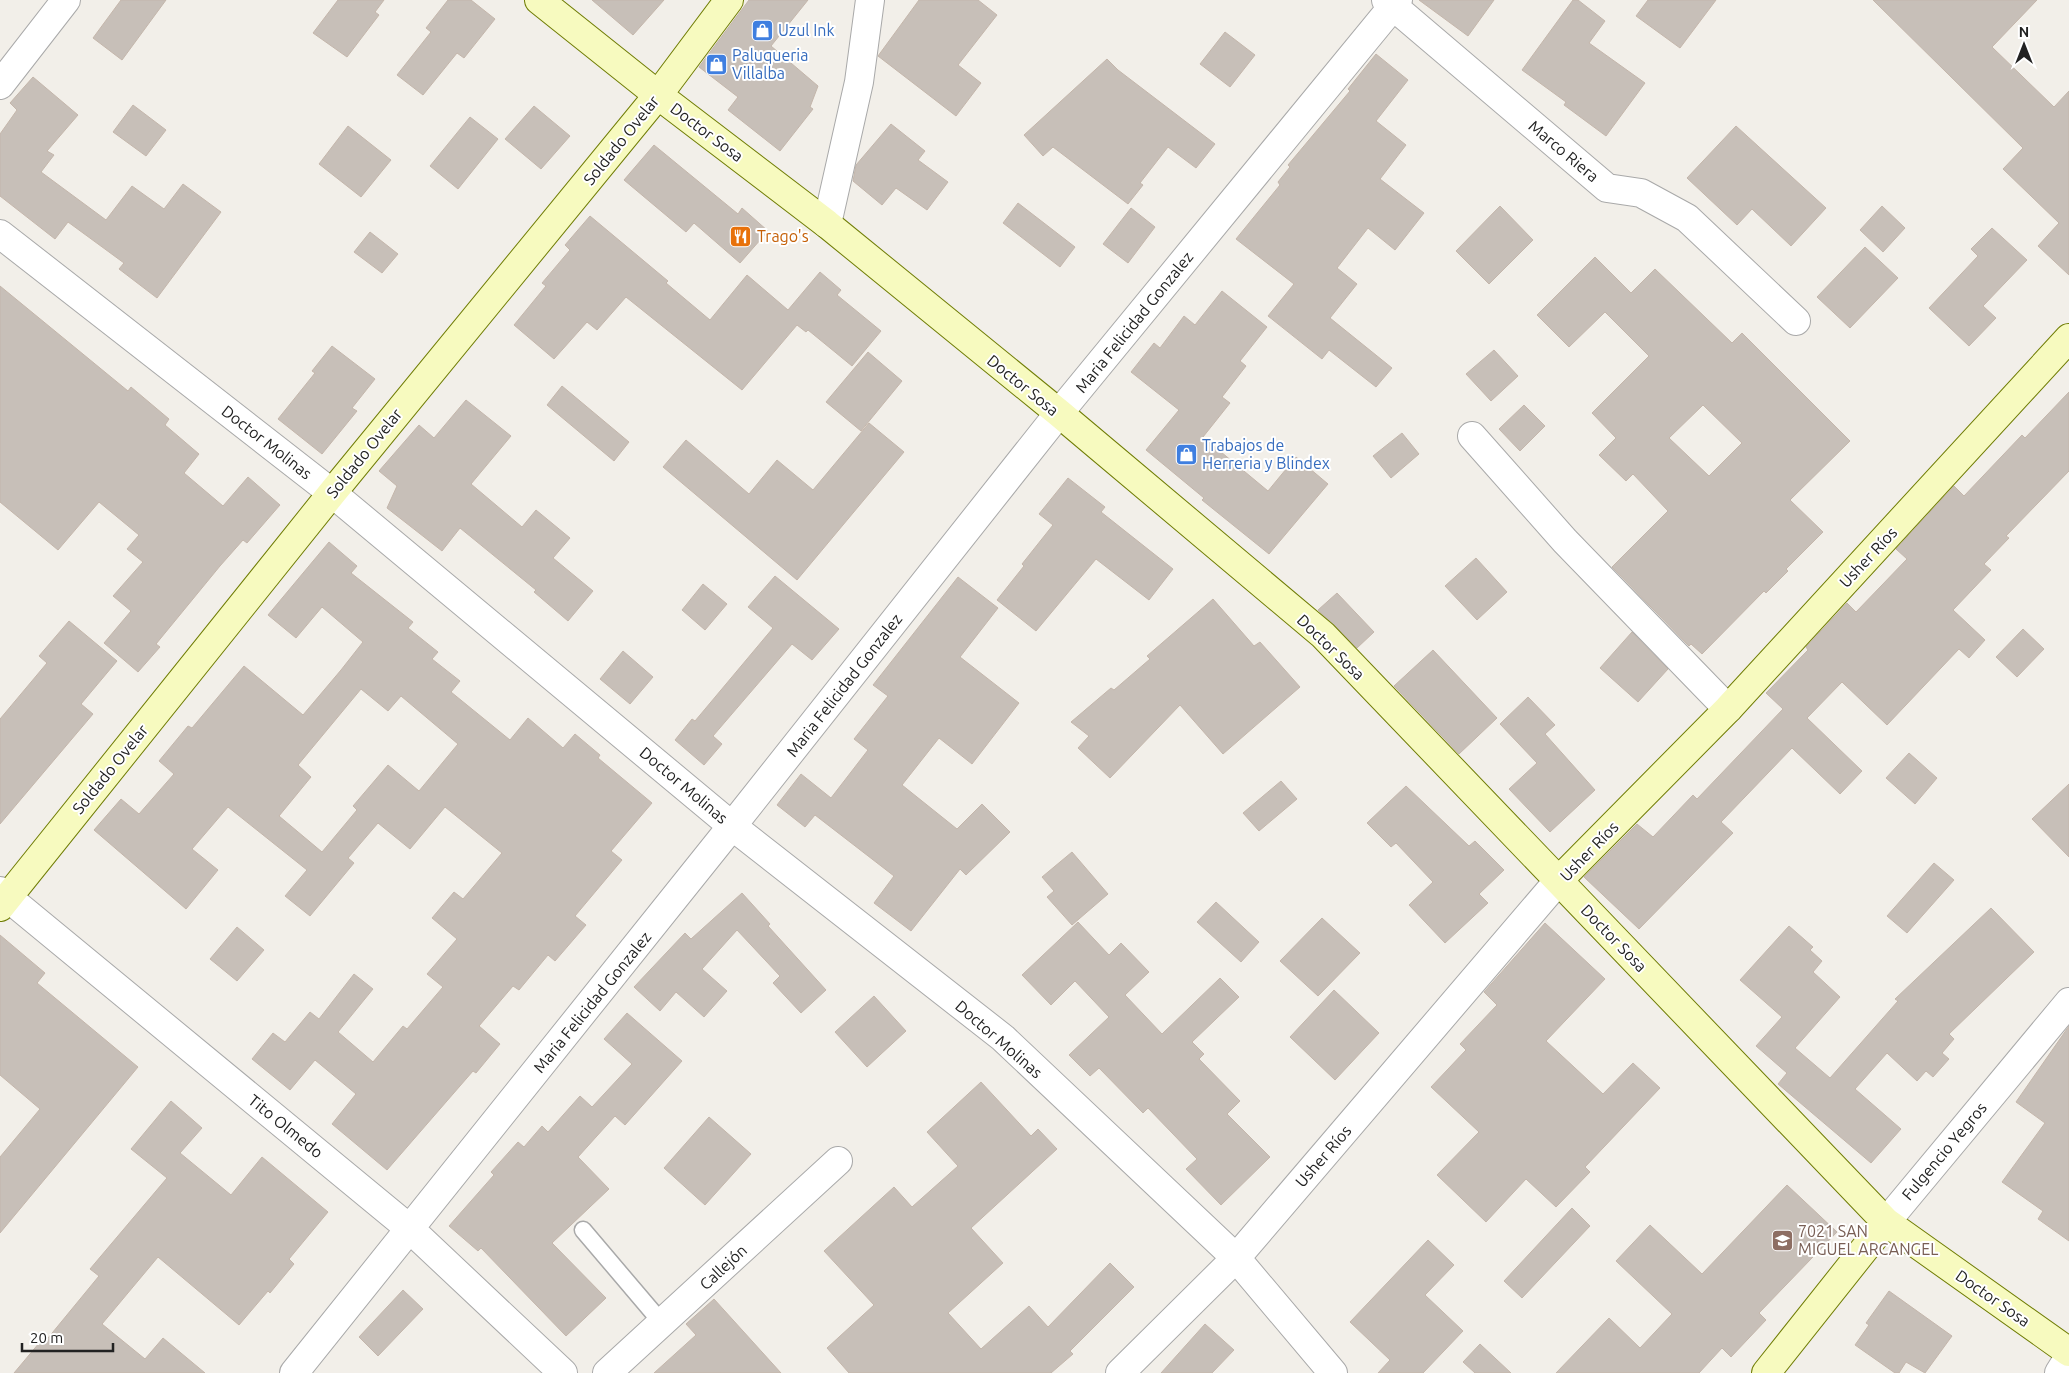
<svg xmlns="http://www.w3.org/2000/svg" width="2069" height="1373" font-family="Ubuntu,sans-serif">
  <rect width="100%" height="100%" fill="#f2efe9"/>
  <path fill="#c7bfb8" stroke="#c4b6ab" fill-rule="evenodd" d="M 121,0 L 166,0 L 122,60 L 93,38 Z
    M 338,0 L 384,0 L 375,12 L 379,15 L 347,57 L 313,33 Z
    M 448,0 L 471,0 L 495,19 L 464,58 L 457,53 L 423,95 L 397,75 L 431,32 L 426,28 Z
    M 592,0 L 664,0 L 633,35 Z
    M 749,0 L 808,0 L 771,46 L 818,86 L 810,107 L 813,109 L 780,151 L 728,110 L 738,97 L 699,67 Z
    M 919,0 L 978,0 L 997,15 L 958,65 L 981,83 L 956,116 L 878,56 Z
    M 1419,0 L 1494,0 L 1468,36 Z
    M 1573,0 L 1578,0 L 1605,21 L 1589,43 L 1645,83 L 1606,136 L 1564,105 L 1566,102 L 1522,70 Z
    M 1648,0 L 1716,0 L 1680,48 L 1636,16 Z
    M 1873,0 L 2037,0 L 1992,47 L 2054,107 L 2069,91 L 2069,275 L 2038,246 L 2059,223 L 2003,169 L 2023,148 Z
    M 1225,32 L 1255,55 L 1230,87 L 1200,64 Z
    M 1376,54 L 1408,80 L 1376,121 L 1406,145 L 1380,179 L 1424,213 L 1395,250 L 1368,228 L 1337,268 L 1357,284 L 1330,318 L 1392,368 L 1376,387 L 1329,350 L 1322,359 L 1268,316 L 1294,284 L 1236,239 L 1280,185 L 1278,182 L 1290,167 L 1288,165 L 1350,91 L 1348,89 Z
    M 1107,59 L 1118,70 L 1215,144 L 1196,168 L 1168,147 L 1140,183 L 1143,185 L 1128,204 L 1053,147 L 1043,156 L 1024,135 Z
    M 33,77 L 78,115 L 47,151 L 54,155 L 41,172 L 106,220 L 132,186 L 164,209 L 183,184 L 221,212 L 157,298 L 119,269 L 124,263 L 68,222 L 55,239 L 0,196 L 0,134 L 17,110 L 10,103 Z
    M 133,105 L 166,130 L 146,156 L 113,132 Z
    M 534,106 L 570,136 L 541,169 L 505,139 Z
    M 470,117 L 498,139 L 458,189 L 430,166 Z
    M 891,124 L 925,151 L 918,160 L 948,182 L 927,210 L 896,188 L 882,205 L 853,181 L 856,165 Z
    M 348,126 L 391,160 L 361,197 L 319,164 Z
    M 1736,126 L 1826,208 L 1791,246 L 1752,209 L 1737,225 L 1687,178 Z
    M 654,145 L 738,214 L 742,208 L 768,231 L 740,263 L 694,223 L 686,232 L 624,180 Z
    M 1018,203 L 1075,247 L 1060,267 L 1003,223 Z
    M 1500,206 L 1533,240 L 1489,284 L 1456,251 Z
    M 1882,206 L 1905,228 L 1883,252 L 1860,230 Z
    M 1131,208 L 1155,227 L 1128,263 L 1103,244 Z
    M 590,216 L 668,281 L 666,283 L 710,320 L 747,275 L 788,310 L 820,272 L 841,290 L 837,295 L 881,331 L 852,366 L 808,330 L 806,332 L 797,325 L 742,390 L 626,297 L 597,330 L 587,322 L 554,359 L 514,325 L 546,286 L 542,283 L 570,250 L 565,245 Z
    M 1992,228 L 2027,260 L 1983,306 L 1996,318 L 1969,346 L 1929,308 L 1978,256 L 1971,249 Z
    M 370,232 L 398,254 L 382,273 L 354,252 Z
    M 1865,247 L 1898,278 L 1850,328 L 1817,297 Z
    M 1595,257 L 1631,293 L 1655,269 L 1732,343 L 1742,333 L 1850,441 L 1790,500 L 1823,532 L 1786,569 L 1788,571 L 1766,593 L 1764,591 L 1702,654 L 1691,644 L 1689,646 L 1612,567 L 1668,511 L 1633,474 L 1626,481 L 1599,455 L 1616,438 L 1592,413 L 1649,356 L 1605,312 L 1569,347 L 1537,315 ZM 1703,405 L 1742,443 L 1709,476 L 1669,438 Z
    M 0,286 L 128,391 L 131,387 L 169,419 L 165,425 L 199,454 L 184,473 L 223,506 L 248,477 L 280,505 L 247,543 L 243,540 L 220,566 L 156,644 L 160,647 L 138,672 L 104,643 L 131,611 L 113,596 L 143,562 L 127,549 L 139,535 L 99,502 L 58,550 L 0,502 Z
    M 1222,291 L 1267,327 L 1240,361 L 1246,366 L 1222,397 L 1230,403 L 1203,437 L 1268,491 L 1296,457 L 1328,484 L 1269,554 L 1202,500 L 1204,498 L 1146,450 L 1179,410 L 1131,372 L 1154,343 L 1160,348 L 1184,316 L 1195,325 Z
    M 332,346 L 375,379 L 352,408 L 357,411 L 322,454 L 278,419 L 315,373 L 312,371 Z
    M 1494,350 L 1518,376 L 1491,401 L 1466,374 Z
    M 868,352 L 902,381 L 861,431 L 826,402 Z
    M 562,386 L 629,442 L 614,461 L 547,405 Z
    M 2069,392 L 2069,471 L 2006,536 L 2009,538 L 1984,564 L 1991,570 L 1953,610 L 1985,640 L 1969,658 L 1959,649 L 1887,725 L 1842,682 L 1807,718 L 1862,771 L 1840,794 L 1792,748 L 1721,822 L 1733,833 L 1639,929 L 1584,877 L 1637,824 L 1653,837 L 1693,795 L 1697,799 L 1783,709 L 1766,693 L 1808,650 L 1806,647 L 1847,603 L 1856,612 L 1907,559 L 1896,549 L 1954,486 L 1964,496 L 2022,435 L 2025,438 Z
    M 466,400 L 511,436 L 471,484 L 522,527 L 536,510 L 570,538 L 553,558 L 593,591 L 568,621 L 534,592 L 536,590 L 460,528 L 442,551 L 387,508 L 397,486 L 379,471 L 419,425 L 434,438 Z
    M 1524,405 L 1545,426 L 1520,451 L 1499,429 Z
    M 869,423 L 904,452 L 797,580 L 663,467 L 686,440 L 749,494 L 777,460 L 813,490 Z
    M 1402,433 L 1419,454 L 1391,478 L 1373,456 Z
    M 1068,478 L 1105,507 L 1101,512 L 1173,569 L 1149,600 L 1096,559 L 1036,631 L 997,600 L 1024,566 L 1022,564 L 1053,525 L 1039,514 Z
    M 329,542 L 357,566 L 351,573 L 413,622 L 408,628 L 438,652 L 432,659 L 460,681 L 451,692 L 510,740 L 528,718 L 563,748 L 575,734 L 600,755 L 598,758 L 652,803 L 611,851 L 622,860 L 575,916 L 586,925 L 555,961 L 548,955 L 519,990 L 513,986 L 479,1026 L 500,1044 L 476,1073 L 473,1071 L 387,1170 L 332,1124 L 356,1094 L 315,1060 L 290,1090 L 252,1059 L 273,1033 L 285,1042 L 310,1012 L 319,1019 L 354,974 L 373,989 L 338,1032 L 373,1062 L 403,1026 L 407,1029 L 443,987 L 427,974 L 457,939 L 432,918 L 454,892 L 463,899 L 502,853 L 445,807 L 410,849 L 378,823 L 348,858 L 354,863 L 310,916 L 285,896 L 307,870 L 228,807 L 192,849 L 218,870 L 186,909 L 94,830 L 121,799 L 139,814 L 174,774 L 159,761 L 188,726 L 192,728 L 244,666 L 303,715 L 341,670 L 363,642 L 322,607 L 296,638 L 268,615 ZM 361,689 L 388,711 L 401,696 L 458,744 L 419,791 L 388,765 L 353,806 L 357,810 L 322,852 L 279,816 L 311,777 L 298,765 Z
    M 1476,558 L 1507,592 L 1477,620 L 1445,586 Z
    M 775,576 L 839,629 L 812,660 L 792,644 L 713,736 L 722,744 L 704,765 L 675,740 L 692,719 L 695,721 L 773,628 L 748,607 Z
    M 958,577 L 998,608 L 960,657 L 1019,703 L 972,764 L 939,738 L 902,785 L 957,829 L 982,804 L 1010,832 L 966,875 L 960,869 L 911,931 L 874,903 L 894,876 L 815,815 L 805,827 L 777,805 L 801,774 L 831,798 L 868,750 L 854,739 L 888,696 L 873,685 Z
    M 703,584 L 727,604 L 705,630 L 682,610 Z
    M 1337,593 L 1374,632 L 1357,648 L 1318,610 Z
    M 1213,599 L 1254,646 L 1260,642 L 1300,687 L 1223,754 L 1180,705 L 1110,778 L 1078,748 L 1089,736 L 1071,722 L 1111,688 L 1114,690 L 1150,659 L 1147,656 Z
    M 69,621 L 117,661 L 81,704 L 93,714 L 0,824 L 0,719 L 47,663 L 39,656 Z
    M 2023,629 L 2044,649 L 2017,677 L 1996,657 Z
    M 1632,632 L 1668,669 L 1638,702 L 1600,668 Z
    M 1433,650 L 1497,718 L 1459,754 L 1394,686 Z
    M 623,651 L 653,677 L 630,704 L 600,679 Z
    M 1528,697 L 1555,725 L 1545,734 L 1595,790 L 1550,832 L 1509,789 L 1537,763 L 1500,724 Z
    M 1909,753 L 1937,778 L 1915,804 L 1886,778 Z
    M 1281,781 L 1297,799 L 1259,831 L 1243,813 Z
    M 2069,784 L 2069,857 L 2032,819 Z
    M 1406,786 L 1469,846 L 1475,841 L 1504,870 L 1479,894 L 1488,903 L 1445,943 L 1409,905 L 1433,882 L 1396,843 L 1391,847 L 1367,823 Z
    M 1072,852 L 1108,894 L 1072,925 L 1047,897 L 1054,891 L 1042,877 Z
    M 1934,863 L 1954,880 L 1907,933 L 1887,916 Z
    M 742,893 L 770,924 L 768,926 L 826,990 L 801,1013 L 773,983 L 780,976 L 737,930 L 702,969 L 727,991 L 704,1017 L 676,992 L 660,1011 L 634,987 L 685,933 L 691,939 Z
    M 1216,902 L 1259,942 L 1241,962 L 1197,922 Z
    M 1991,908 L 2034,952 L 1949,1034 L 1954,1039 L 1942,1053 L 1949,1059 L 1933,1077 L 1926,1071 L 1917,1081 L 1887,1053 L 1855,1089 L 1901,1129 L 1871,1163 L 1778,1084 L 1787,1073 L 1756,1046 L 1782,1017 L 1740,980 L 1789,926 L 1813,947 L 1810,950 L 1822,961 L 1813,972 L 1840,997 L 1795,1048 L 1830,1078 L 1898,1001 L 1895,999 Z
    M 1322,918 L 1360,953 L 1318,996 L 1280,961 Z
    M 1078,922 L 1109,955 L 1121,943 L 1149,972 L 1125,995 L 1162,1034 L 1220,978 L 1239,997 L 1192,1042 L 1204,1054 L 1199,1059 L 1240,1101 L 1227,1114 L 1270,1157 L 1221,1205 L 1186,1169 L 1197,1159 L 1148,1108 L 1143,1113 L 1099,1068 L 1090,1076 L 1069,1055 L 1109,1017 L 1075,981 L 1051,1005 L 1022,975 Z
    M 1545,923 L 1605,979 L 1546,1041 L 1603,1094 L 1633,1063 L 1660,1088 L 1585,1167 L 1590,1172 L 1556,1207 L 1526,1179 L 1486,1222 L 1437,1175 L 1479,1132 L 1431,1087 L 1466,1050 L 1460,1044 L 1497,1005 L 1484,992 Z
    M 237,927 L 264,950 L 237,981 L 210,959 Z
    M 0,935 L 45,973 L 37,983 L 138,1067 L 0,1233 L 0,1157 L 40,1109 L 0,1075 Z
    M 1334,990 L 1379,1033 L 1335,1080 L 1290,1037 Z
    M 874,996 L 906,1031 L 867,1067 L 835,1032 Z
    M 627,1013 L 682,1061 L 625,1125 L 615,1116 L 578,1157 L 609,1189 L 552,1243 L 606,1298 L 566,1336 L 481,1248 L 478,1251 L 449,1226 L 494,1175 L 491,1172 L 518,1142 L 524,1147 L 542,1126 L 548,1132 L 580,1096 L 592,1107 L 632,1064 L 604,1039 Z
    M 2069,1026 L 2069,1241 L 2038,1219 L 2043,1211 L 2002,1182 L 2045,1123 L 2016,1102 Z
    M 981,1082 L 1031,1136 L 1038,1129 L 1057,1149 L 971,1228 L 1003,1263 L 948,1313 L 981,1349 L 1029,1306 L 1048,1327 L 1110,1263 L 1134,1287 L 1070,1351 L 1073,1354 L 1051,1373 L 849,1373 L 827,1348 L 874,1305 L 824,1251 L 894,1187 L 912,1207 L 958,1166 L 927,1132 Z
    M 171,1101 L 202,1128 L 180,1153 L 231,1195 L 262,1157 L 328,1212 L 289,1259 L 294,1264 L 270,1293 L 268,1291 L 239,1325 L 158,1257 L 102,1324 L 145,1359 L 163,1338 L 205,1373 L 14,1373 L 45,1336 L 48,1338 L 99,1276 L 90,1269 L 167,1178 L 131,1149 Z
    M 709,1117 L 751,1154 L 705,1205 L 664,1168 Z
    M 1787,1185 L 1837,1232 L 1759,1313 L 1766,1320 L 1731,1357 L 1722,1348 L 1699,1373 L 1556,1373 L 1609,1318 L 1640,1348 L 1672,1314 L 1616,1261 L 1650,1225 L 1702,1274 Z
    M 1572,1208 L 1590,1226 L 1522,1298 L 1504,1281 Z
    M 1428,1240 L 1454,1265 L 1425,1295 L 1463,1331 L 1423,1373 L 1378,1373 L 1390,1360 L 1350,1322 Z
    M 403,1290 L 423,1309 L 378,1356 L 359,1337 Z
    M 1889,1291 L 1952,1336 L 1925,1373 L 1906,1362 L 1899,1373 L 1895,1373 L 1855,1345 L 1869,1325 L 1866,1323 Z
    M 714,1299 L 781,1373 L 654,1373 L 696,1335 L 686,1324 Z
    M 1205,1324 L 1234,1350 L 1212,1373 L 1161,1373 Z
    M 1480,1344 L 1511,1373 L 1475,1373 L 1463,1362 Z"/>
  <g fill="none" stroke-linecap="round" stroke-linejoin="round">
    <defs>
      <path id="lane" d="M 583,1230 L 662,1323"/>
      <path id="street" d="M 1386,0 L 1607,188 L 1641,193 L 1687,218 L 1796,321
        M 0,85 L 66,0
        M 827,224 L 859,82 L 870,0
        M 0,234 L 332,493 L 732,826 L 1003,1038 L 1236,1258 L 1333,1373
        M 1472,436 L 1565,541 L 1728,709
        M 0,891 L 410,1229 L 563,1373
        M 1886,1222 L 2069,1002
        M 294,1373 L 732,826 L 1059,413 L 1398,0
        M 607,1373 L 838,1161
        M 1120,1373 L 1236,1258 L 1559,880
        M 2059,1373 L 2069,1357"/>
      <path id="secondary" d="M 539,0 L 658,95 L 827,224 L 1059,413 L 1323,635 L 1886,1222 L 2069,1352
        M 1559,880 L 1728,709 L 2069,338
        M 0,907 L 332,493 L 658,95 L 729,0
        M 1766,1373 L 1886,1222"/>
    </defs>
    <use href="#lane" stroke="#a9a9a9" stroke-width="19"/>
    <use href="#street" stroke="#a9a9a9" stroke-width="30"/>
    <use href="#secondary" stroke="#707d05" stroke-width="30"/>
    <use href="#lane" stroke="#fff" stroke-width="16"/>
    <use href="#street" stroke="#fff" stroke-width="28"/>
    <use href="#secondary" stroke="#f7fabf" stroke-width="28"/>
  </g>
  <defs>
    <symbol id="shop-square" viewBox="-11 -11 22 22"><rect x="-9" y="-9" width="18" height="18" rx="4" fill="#3f7fe0" stroke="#fff"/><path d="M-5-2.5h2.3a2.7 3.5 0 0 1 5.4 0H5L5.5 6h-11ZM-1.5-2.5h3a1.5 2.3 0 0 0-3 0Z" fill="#fff"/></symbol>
    <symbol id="restaurant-square" viewBox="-11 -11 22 22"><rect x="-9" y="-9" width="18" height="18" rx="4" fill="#e8710a" stroke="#fff"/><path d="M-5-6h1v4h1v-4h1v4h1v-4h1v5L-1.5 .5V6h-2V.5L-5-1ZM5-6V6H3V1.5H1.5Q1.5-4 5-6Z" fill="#fff"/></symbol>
    <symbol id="school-square" viewBox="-11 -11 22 22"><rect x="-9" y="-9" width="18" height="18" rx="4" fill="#8d6e63" stroke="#fff"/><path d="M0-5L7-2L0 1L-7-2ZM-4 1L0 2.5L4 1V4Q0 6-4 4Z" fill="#fff"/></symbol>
  </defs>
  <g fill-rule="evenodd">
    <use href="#shop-square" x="750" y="18" width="25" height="25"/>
    <use href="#shop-square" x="704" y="52" width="25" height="25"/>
    <use href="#restaurant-square" x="728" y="224" width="25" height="25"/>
    <use href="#shop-square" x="1174" y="442" width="25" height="25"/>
    <use href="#school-square" x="1770" y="1228" width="25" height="25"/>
  </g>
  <g text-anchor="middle" stroke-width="4" stroke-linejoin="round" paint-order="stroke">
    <g font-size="16" fill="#366cbe" stroke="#fff" text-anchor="start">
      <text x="778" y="36">Uzul Ink</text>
      <text x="732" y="61">Paluqueria<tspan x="732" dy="18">Villalba</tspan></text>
      <text x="1202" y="451">Trabajos de<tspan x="1202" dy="18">Herreria y Blindex</tspan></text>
    </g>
    <g font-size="16" fill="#222" stroke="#fff">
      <text transform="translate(707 132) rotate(37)" y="6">Doctor Sosa</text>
      <text transform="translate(621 140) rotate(-51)" y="6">Soldado Ovelar</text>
      <text transform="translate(1564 151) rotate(40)" y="6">Marco Riera</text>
      <text transform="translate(1134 322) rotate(-51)" y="6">Maria Felicidad Gonzalez</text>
      <text transform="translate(1023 385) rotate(39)" y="6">Doctor Sosa</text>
      <text transform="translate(267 442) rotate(38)" y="6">Doctor Molinas</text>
      <text transform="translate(364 453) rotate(-51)" y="6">Soldado Ovelar</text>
      <text transform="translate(1868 557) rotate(-47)" y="6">Usher Ríos</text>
      <text transform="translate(1331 647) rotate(44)" y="6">Doctor Sosa</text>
      <text transform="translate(844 685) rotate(-52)" y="6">Maria Felicidad Gonzalez</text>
      <text transform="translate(110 769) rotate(-51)" y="6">Soldado Ovelar</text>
      <text transform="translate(684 785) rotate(40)" y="6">Doctor Molinas</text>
      <text transform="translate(1589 851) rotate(-46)" y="6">Usher Ríos</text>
      <text transform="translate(1614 938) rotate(46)" y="6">Doctor Sosa</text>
      <text transform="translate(592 1002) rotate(-51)" y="6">Maria Felicidad Gonzalez</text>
      <text transform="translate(999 1039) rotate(41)" y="6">Doctor Molinas</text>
      <text transform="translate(286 1126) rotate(39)" y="6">Tito Olmedo</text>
      <text transform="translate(1944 1151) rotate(-50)" y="6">Fulgencio Yegros</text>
      <text transform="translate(1323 1156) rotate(-49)" y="6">Usher Ríos</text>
      <text transform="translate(723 1267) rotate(-43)" y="6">Callejón</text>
      <text transform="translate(1993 1298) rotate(35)" y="6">Doctor Sosa</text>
    </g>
    <g font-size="16" fill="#c56008" stroke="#fff" text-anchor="start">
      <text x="757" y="242">Trago's</text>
    </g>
    <g font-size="16" fill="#785e54" stroke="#fff" text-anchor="start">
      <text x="1798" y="1237">7021 SAN<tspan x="1798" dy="18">MIGUEL ARCANGEL</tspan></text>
    </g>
  </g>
  <g transform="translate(2024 45)" stroke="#ffffff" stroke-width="4" paint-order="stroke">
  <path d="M0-4L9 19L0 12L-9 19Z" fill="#222222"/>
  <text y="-8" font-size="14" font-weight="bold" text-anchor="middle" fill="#222222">N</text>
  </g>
  <path d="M22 1343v8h91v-8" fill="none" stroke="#222222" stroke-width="2.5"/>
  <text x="30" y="1343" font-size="15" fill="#222222" stroke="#ffffff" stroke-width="4" paint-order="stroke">20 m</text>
</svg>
